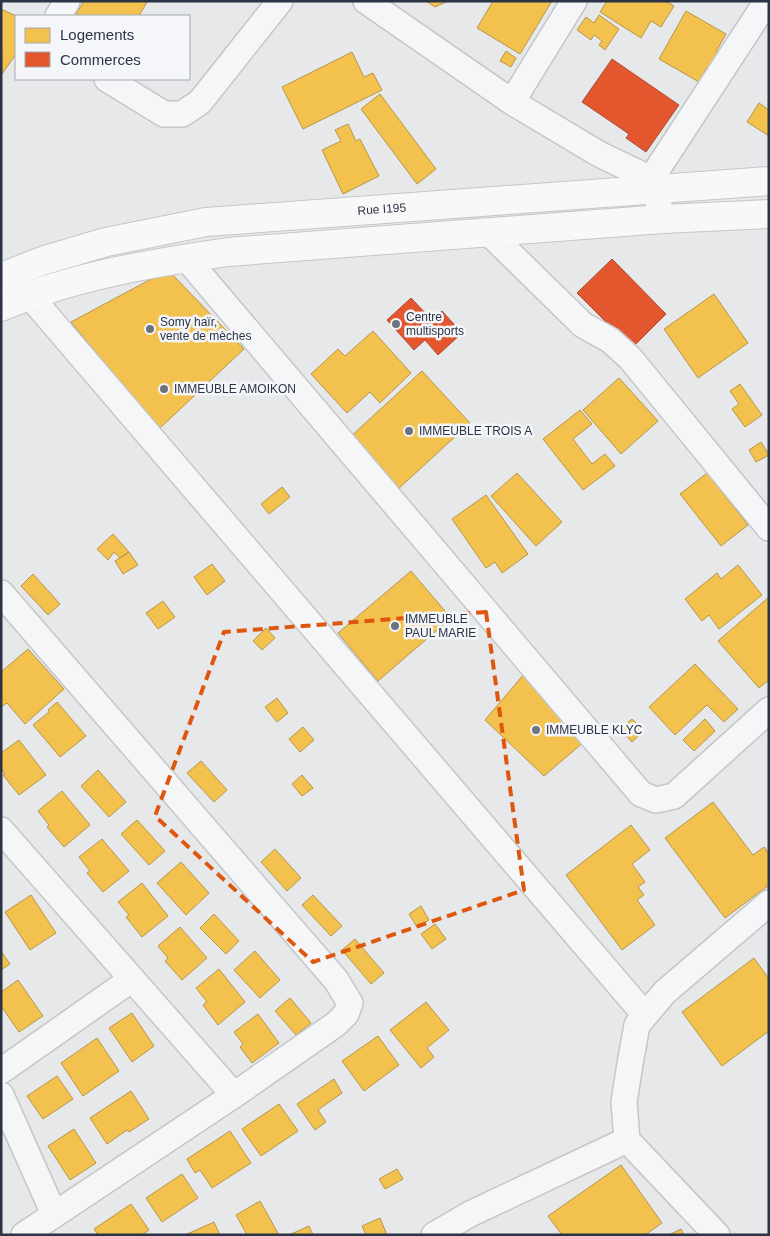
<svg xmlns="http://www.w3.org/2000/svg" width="770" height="1236" font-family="Arial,sans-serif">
  <rect width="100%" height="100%" fill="#e6e8ea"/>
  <path fill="#f2c14e" stroke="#b6974b" d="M 84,1 L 146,1 L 147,2 L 139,16 L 75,16 Z
    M 426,1 L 448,1 L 435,7 Z
    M 493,1 L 552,1 L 520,54 L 477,28 Z
    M 607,1 L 666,1 L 674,6 L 661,27 L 651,21 L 641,38 L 600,12 Z
    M 1,9 L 16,16 L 16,54 L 2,74 Z
    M 686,11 L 726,34 L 716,52 L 719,54 L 711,70 L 707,67 L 699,82 L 659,59 Z
    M 599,15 L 619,29 L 605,50 L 599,45 L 602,41 L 594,35 L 591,40 L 577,30 L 586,17 L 594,23 Z
    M 506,51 L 516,58 L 511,67 L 500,61 Z
    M 352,52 L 364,77 L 373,73 L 382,90 L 303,129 L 282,87 Z
    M 380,94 L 436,169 L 417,184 L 361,109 Z
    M 759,103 L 769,110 L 769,136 L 747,122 Z
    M 348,124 L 356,141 L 360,139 L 379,176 L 343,194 L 322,150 L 341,141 L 335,130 Z
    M 168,270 L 244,349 L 159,429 L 71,322 Z
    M 714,294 L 748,343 L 698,378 L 664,329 Z
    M 373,331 L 411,373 L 380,403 L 370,392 L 347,413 L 311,374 L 338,349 L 345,356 Z
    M 422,371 L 470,423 L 396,491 L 348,439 Z
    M 619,378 L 658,421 L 621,454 L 583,410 Z
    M 740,384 L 762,415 L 745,427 L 732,409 L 739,404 L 730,391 Z
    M 580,410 L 592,424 L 573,439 L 592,464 L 605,454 L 615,466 L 583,490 L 543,439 Z
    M 761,442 L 769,455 L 756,462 L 749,450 Z
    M 517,473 L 562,522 L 536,546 L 491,496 Z
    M 707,473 L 748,525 L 721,546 L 680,494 Z
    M 282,487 L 290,497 L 269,514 L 261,504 Z
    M 486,495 L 528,554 L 502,573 L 495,562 L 486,568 L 452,519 Z
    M 113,534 L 129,552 L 120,558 L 114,552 L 108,560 L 97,549 Z
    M 129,552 L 138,565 L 123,574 L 115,561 Z
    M 212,564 L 225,581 L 207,595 L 194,577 Z
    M 738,565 L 762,595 L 719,629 L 709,615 L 702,621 L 685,599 L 717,573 L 721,579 Z
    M 411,571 L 451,618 L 378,681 L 338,633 Z
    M 33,574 L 60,604 L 48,615 L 21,586 Z
    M 769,597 L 769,680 L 759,688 L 718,641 Z
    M 163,601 L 175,617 L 158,629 L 146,613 Z
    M 266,628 L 275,638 L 262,650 L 253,641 Z
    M 28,649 L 64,689 L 25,724 L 7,703 L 1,707 L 1,672 Z
    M 695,664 L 738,709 L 724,722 L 707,705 L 675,735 L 649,707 Z
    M 524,674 L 585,741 L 544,776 L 485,720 Z
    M 277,698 L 288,713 L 277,722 L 265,707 Z
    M 57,702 L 86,736 L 60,757 L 33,725 L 49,712 L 48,710 Z
    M 632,719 L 644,731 L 632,742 L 620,729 Z
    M 705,719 L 715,731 L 694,751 L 683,740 Z
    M 303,727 L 314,740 L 300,752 L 289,739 Z
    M 19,740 L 46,775 L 19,795 L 3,775 L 5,774 L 1,768 L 1,753 Z
    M 201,761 L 227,790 L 214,802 L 187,773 Z
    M 98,770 L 126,802 L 109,817 L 81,786 Z
    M 302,775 L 313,788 L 302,796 L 292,784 Z
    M 62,791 L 90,825 L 64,847 L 47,827 L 49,825 L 38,811 Z
    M 713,802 L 753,855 L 764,847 L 769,854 L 769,885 L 725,918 L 665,838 Z
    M 137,820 L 165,851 L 149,865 L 121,834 Z
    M 631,825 L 650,850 L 632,864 L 645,882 L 638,887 L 644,895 L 637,900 L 655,925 L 622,950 L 566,875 Z
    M 102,839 L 129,871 L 103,892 L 87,873 L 90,871 L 79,857 Z
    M 275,849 L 301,878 L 287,891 L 261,862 Z
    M 181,862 L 209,893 L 186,915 L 157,883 Z
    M 142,883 L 168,916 L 142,937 L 126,917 L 129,915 L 118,902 Z
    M 31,895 L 56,933 L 30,950 L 5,912 Z
    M 313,895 L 342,926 L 331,936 L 302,905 Z
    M 421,906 L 429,920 L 417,927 L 409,914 Z
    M 214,914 L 239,941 L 226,954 L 200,928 Z
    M 435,924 L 446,939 L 432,949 L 421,934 Z
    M 180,927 L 207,958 L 182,980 L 165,961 L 168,958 L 158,946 Z
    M 355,939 L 384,973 L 371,984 L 342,950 Z
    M 1,951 L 10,964 L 1,970 Z
    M 255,951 L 280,980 L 260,998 L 234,970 Z
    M 754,958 L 769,979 L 769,1031 L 722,1066 L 682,1012 Z
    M 219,969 L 245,1002 L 218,1025 L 203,1005 L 207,1002 L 196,988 Z
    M 18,980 L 43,1016 L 19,1032 L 1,1006 L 1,992 Z
    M 290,998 L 311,1023 L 296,1035 L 275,1011 Z
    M 426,1002 L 449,1030 L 427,1048 L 434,1057 L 421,1068 L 390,1030 Z
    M 132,1013 L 154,1046 L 132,1062 L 109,1028 Z
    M 258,1014 L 279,1043 L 252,1063 L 240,1047 L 243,1044 L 234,1032 Z
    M 378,1036 L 399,1065 L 364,1091 L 342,1061 Z
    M 97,1038 L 119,1071 L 83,1096 L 61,1063 Z
    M 57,1076 L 73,1099 L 43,1119 L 27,1096 Z
    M 334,1079 L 342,1093 L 318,1110 L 326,1122 L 315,1130 L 297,1104 Z
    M 131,1091 L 149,1119 L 129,1132 L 127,1130 L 107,1144 L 90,1118 Z
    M 279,1104 L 298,1131 L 261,1156 L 242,1129 Z
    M 74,1129 L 96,1163 L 70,1180 L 48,1146 Z
    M 230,1131 L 251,1163 L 212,1188 L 200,1170 L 195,1173 L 187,1159 Z
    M 621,1165 L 662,1223 L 645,1235 L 562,1235 L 548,1216 Z
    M 397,1169 L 403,1179 L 385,1189 L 379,1179 Z
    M 182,1174 L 198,1198 L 162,1222 L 146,1198 Z
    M 260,1201 L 279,1235 L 247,1235 L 236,1215 Z
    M 131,1204 L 149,1230 L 142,1235 L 98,1235 L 94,1229 Z
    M 380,1218 L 387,1235 L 366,1235 L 362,1226 Z
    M 214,1222 L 220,1235 L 185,1235 Z
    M 309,1226 L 313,1235 L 289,1235 Z
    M 681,1229 L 684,1235 L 669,1235 Z"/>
  <path fill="#e4572e" stroke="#ac4c35" d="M 612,59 L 679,105 L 646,152 L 626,138 L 629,134 L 582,102 Z
    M 612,259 L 666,314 L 632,348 L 577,293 Z
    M 411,298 L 432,320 L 442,311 L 462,333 L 438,355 L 425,340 L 414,350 L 387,320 Z"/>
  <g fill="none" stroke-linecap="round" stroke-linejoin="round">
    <defs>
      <path id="street" d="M 366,1 L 512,102 L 599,154 L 651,179 L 663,219
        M 58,16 L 67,1
        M 107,79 L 164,114 L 182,114 L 200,102 L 280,1
        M 512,102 L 574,1
        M 651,179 L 767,1
        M 488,232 L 583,325 L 610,340 L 630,358 L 769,528
        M 186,258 L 641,794 L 656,800 L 674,796 L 769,710
        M 29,295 L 645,1015
        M 1,593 L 336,980 L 350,1003 L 346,1014 L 336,1024 L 234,1095 L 24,1235
        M 1,830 L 234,1095
        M 1,1071 L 132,979
        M 1,1095 L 54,1214
        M 434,1235 L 470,1214 L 627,1140
        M 717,1235 L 627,1140 L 624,1102 L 630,1064 L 637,1025 L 665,992 L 769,903"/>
      <g id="secondary">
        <path id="s1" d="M 1,277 L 45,260 L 106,242 L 206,222 L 769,181"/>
        <path d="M 1,307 C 72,276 152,263 228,252 L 663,219 L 769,214"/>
      </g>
    </defs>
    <use href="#street" stroke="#c4c6c8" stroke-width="28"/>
    <use href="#secondary" stroke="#c4c6c8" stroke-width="30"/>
    <use href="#street" stroke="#f5f6f7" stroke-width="25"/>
    <use href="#secondary" stroke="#f8f8f8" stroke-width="28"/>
  </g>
  <path fill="none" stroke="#df570f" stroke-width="4" stroke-dasharray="10 6" stroke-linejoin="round" d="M 486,612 L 524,890 L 313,962 L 155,816 L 224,632 Z"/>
  <g fill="#6c737f" stroke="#f4f6f9" stroke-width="2">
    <circle cx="396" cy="324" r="5"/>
    <circle cx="150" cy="329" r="5"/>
    <circle cx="164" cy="389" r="5"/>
    <circle cx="409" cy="431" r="5"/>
    <circle cx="395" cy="626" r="5"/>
    <circle cx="536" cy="730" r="5"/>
  </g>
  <g text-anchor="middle" stroke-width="5" stroke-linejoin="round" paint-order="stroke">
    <g font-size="12" fill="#2b3445" stroke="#f4f6f9">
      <text dy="4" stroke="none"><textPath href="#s1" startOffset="389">Rue I195</textPath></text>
    </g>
    <g font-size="12" fill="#2b3445" stroke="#f4f6f9" text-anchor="start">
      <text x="406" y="321">Centre<tspan x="406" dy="14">multisports</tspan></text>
      <text x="160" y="326">Somy haïr,<tspan x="160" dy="14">vente de mèches</tspan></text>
      <text x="174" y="393">IMMEUBLE AMOIKON</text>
      <text x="419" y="435">IMMEUBLE TROIS A</text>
      <text x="405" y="623">IMMEUBLE<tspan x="405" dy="14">PAUL MARIE</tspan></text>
      <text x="546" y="734">IMMEUBLE KLYC</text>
    </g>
  </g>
  <rect width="770" height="1236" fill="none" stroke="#2b3445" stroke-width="5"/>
  <rect x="15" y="15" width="175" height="65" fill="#f4f6f9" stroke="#a4a8b1"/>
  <rect x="25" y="28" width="25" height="15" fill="#f2c14e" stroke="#a4a8b1"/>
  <text x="60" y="40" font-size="15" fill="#2b3445">Logements</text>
  <rect x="25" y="52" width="25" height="15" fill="#e4572e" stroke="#a4a8b1"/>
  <text x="60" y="65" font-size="15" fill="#2b3445">Commerces</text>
</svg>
